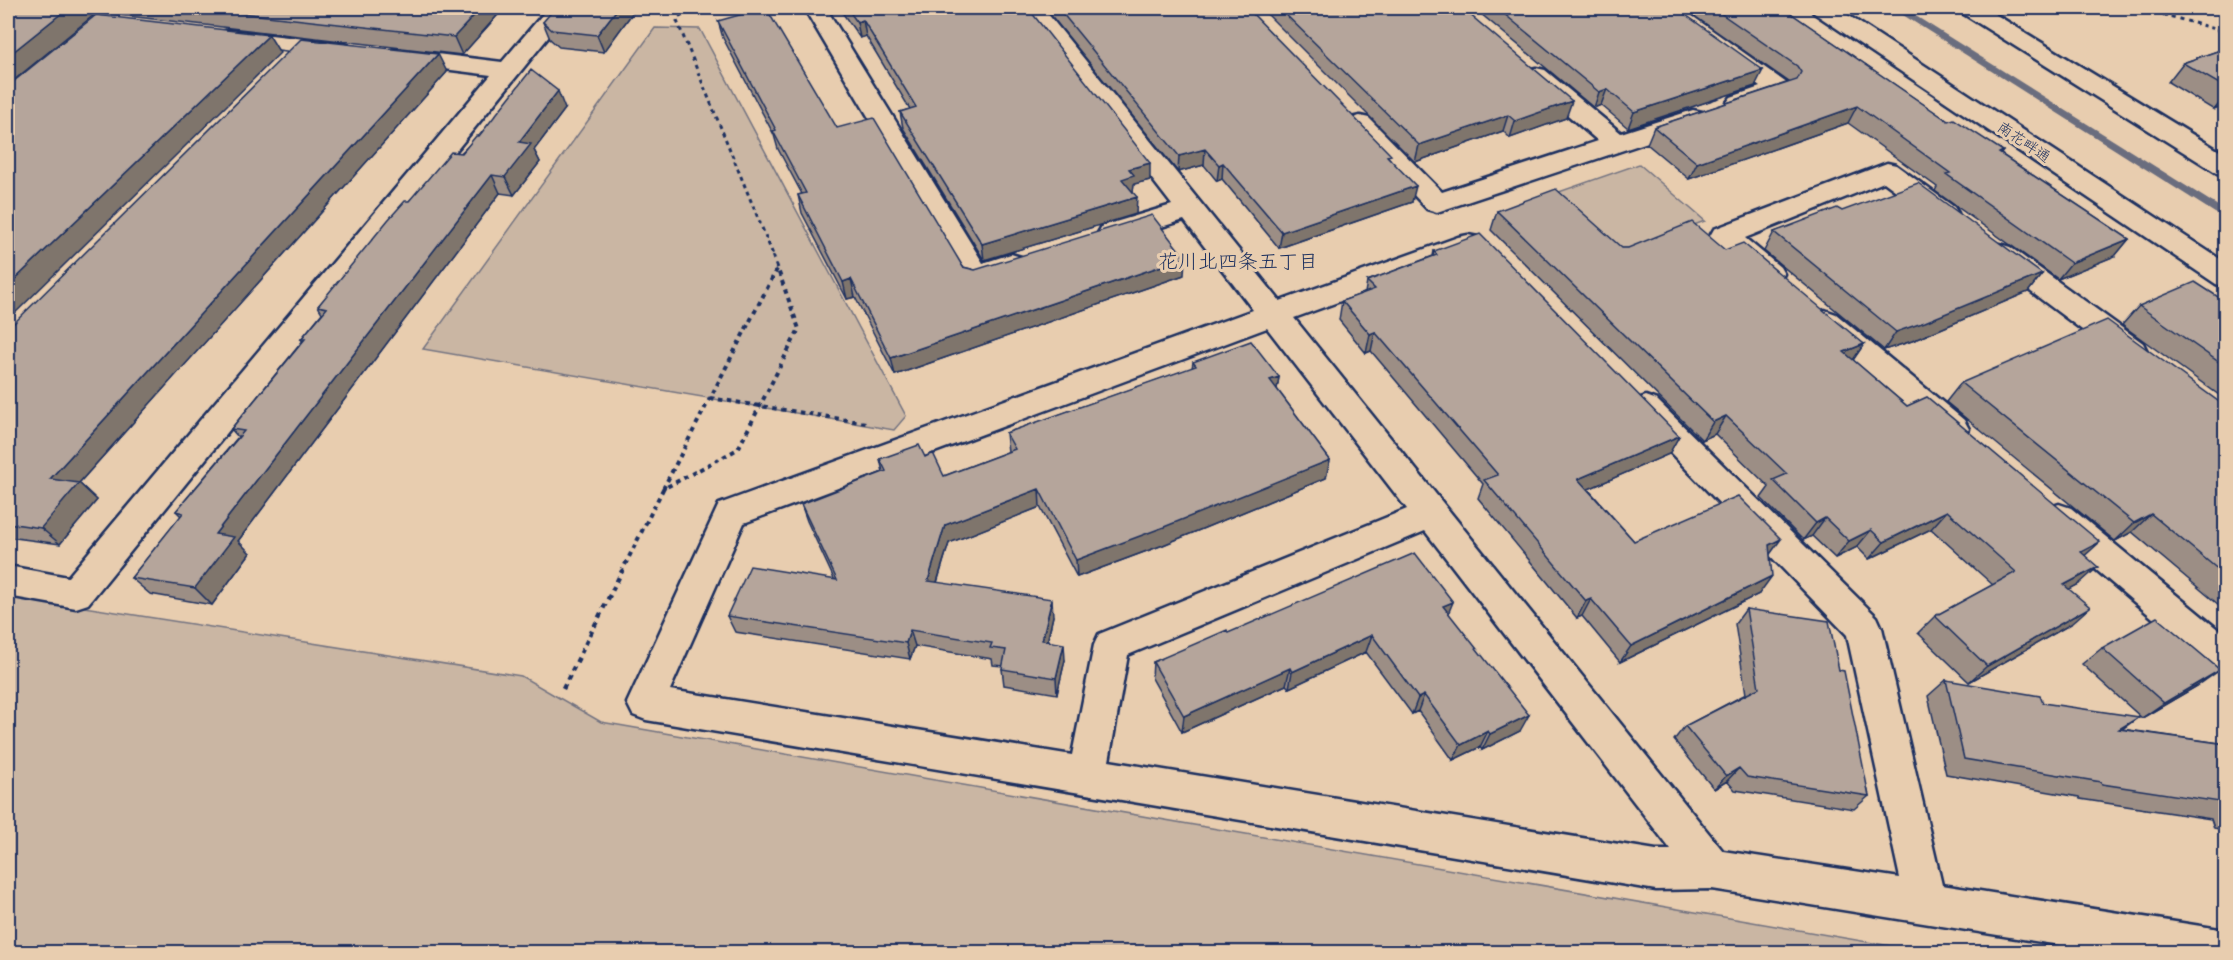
<svg xmlns="http://www.w3.org/2000/svg" width="2233" height="960" font-family="'Architects Daughter','Klee One',sans-serif">
  <rect width="100%" height="100%" fill="#e8cdaf"/>
  <filter id="ink" filterUnits="userSpaceOnUse"><feTurbulence type="fractalNoise" baseFrequency=".0167" numOctaves="2"/><feDisplacementMap in="SourceGraphic" scale="12" xChannelSelector="R" yChannelSelector="G"/><feConvolveMatrix kernelMatrix="1 2 1 2 8 2 1 2 1" color-interpolation-filters="sRGB"/></filter>
  <g filter="url(#ink)">
    <path fill="#cab6a3" stroke="#727280" stroke-width="1.5" d="M 655,28 L 700,29 L 906,416 L 894,430 L 423,349 Z
      M 1639,164 L 1705,221 L 1619,252 L 1556,193 Z
      M 8,595 L 521,676 L 601,722 L 1925,952 L 8,952 Z"/>
    <g fill="none" stroke-linecap="round" stroke-linejoin="round">
      <path fill="#6b6d7e" fill-rule="evenodd" d="M 1892,8 L 1903,8 L 2226,211 L 2226,220 Z"/>
      <defs>
        <path id="minor" d="M 548,8 L 572,8 L 88,604 L 76,608 L 8,596 L 8,566 L 68,577 L 491,75 L 396,63 L 387,61 L 384,56 L 387,51 L 396,49 L 502,62 Z
          M 804,8 L 826,8 L 983,263 L 1011,254 L 1021,257 L 1025,264 L 1021,271 L 976,285 L 966,282 Z
          M 1020,8 L 1043,8 L 1280,301 L 1458,237 L 1468,235 L 1478,237 L 1482,244 L 1478,251 L 1294,318 L 1723,851 L 1900,878 L 1847,635 L 1635,416 L 1630,408 L 1635,400 L 1646,396 L 1657,400 L 1877,617 L 1882,628 L 1942,885 L 2226,930 L 2226,952 L 2103,952 L 1712,889 L 1656,890 L 646,720 L 633,715 L 627,703 L 719,504 L 1253,310 L 1184,220 L 1112,242 L 1102,240 L 1098,233 L 1102,226 L 1172,205 ZM 1267,328 L 1407,509 L 1099,634 L 1094,645 L 1072,755 L 670,690 L 744,523 ZM 1425,531 L 1671,850 L 1656,850 L 1109,761 L 1128,655 Z
          M 1656,8 L 1681,8 L 1788,84 L 1791,89 L 1788,94 C 1770,100 1749,112 1731,107 L 1727,102 L 1731,97 L 1760,87 L 1659,13 Z
          M 1958,8 L 1985,8 L 2226,155 L 2226,175 L 2217,173 L 1962,13 Z
          M 229,30 L 339,43 L 348,45 L 351,50 L 348,55 L 339,57 L 221,42 L 217,37 L 221,32 Z
          M 1536,68 L 1545,70 L 1621,133 L 1693,110 L 1702,112 L 1706,118 L 1702,124 L 1437,212 L 1427,209 L 1347,124 L 1351,118 L 1360,116 L 1369,118 L 1442,192 L 1598,141 L 1527,80 L 1524,75 L 1527,70 Z
          M 1887,163 L 1896,165 L 1954,207 L 1958,213 L 1954,219 L 1944,222 L 1934,219 L 1884,182 L 1745,238 L 1780,267 L 1784,274 L 1780,281 L 1770,284 L 1760,281 L 1714,243 L 1710,236 L 1714,229 Z
          M 2000,244 L 2010,247 L 2143,343 L 2147,351 L 2143,359 L 2132,362 L 2121,359 L 1990,261 L 1986,254 L 1990,247 Z
          M 1825,310 L 1836,314 L 1964,420 L 1969,429 L 1964,438 L 1953,441 L 1942,438 L 1814,328 L 1810,321 L 1814,314 Z
          M 2059,504 L 2071,508 L 2226,636 L 2226,674 L 2213,669 L 2047,528 L 2042,518 L 2047,508 Z"/>
        <path id="tertiary" d="M 1810,8 L 1837,8 L 2226,263 L 2226,287 L 2216,284 L 1814,13 Z"/>
      </defs>
      <use href="#minor" stroke="#1b2f5e" stroke-width="5"/>
      <use href="#tertiary" stroke="#1b2f5e" stroke-width="5"/>
      <path stroke="#1b2f5e" stroke-width="3" stroke-dasharray="4 4" stroke-linecap="butt" d="M 684,8 L 697,8
        M 687,8 L 677,21 L 774,257
        M 2140,8 L 2226,32"/>
      <path stroke="#1b2f5e" stroke-width="4" stroke-dasharray="4.5 4.5" stroke-linecap="butt" d="M 710,398 L 866,423
        M 663,489 L 778,267
        M 621,573 L 663,489 L 738,449 L 799,329 L 773,256"/>
      <path stroke="#1b2f5e" stroke-width="4.5" stroke-dasharray="5 5" stroke-linecap="butt" d="M 563,689 L 622,571"/>
      <use href="#minor" fill="#e8cdaf" fill-rule="evenodd"/>
      <use href="#tertiary" fill="#e8cdaf" fill-rule="evenodd"/>
    </g>
    <path fill="#9c8e85" stroke="#1b2f5e" stroke-width="1.5" d="M 8,8 L 504,8 L 462,55 L 102,13 L 94,15 Z
      M 636,8 L 604,52 L 559,47 L 550,39 L 543,22 Z
      M 839,8 L 1028,8 L 1150,180 L 1134,184 L 1133,192 L 1136,214 L 984,260 L 903,128 L 900,112 L 910,109 L 866,36 L 860,38 Z
      M 1045,8 L 1247,8 L 1390,159 L 1412,202 L 1279,248 L 1222,179 L 1217,181 L 1204,165 L 1178,172 Z
      M 1261,8 L 1462,8 L 1566,118 L 1510,138 L 1503,131 L 1415,162 Z
      M 1474,8 L 1676,8 L 1755,86 L 1628,128 L 1601,105 L 1594,108 Z
      M 1683,8 L 1783,8 L 1948,121 L 2003,151 L 2001,154 L 2129,239 L 2115,256 L 2058,279 L 1935,191 L 1937,187 L 1848,123 L 1689,179 L 1647,144 L 1654,127 L 1789,82 Z
      M 718,21 L 837,128 L 963,267 L 975,270 L 1184,275 L 895,375 L 855,297 L 847,299 L 802,213 L 798,195 L 802,194 L 778,149 L 774,135 L 723,38 Z
      M 2226,48 L 2226,105 L 2214,110 L 2168,82 L 2183,63 Z
      M 447,72 L 79,483 L 97,500 L 60,544 L 8,537 L 8,329 Z
      M 565,109 L 534,150 L 540,162 L 514,195 L 500,193 L 238,541 L 250,553 L 212,605 L 150,594 L 131,578 L 181,516 L 176,511 L 238,437 L 231,429 L 303,342 L 301,339 L 322,313 L 318,306 L 409,201 L 479,136 Z
      M 1497,211 L 1622,248 L 1725,250 L 1864,344 L 1853,360 L 1907,406 L 2085,555 L 2079,584 L 2069,589 L 2071,624 L 1969,682 L 1918,633 L 1935,616 L 1993,585 L 1931,529 L 1869,559 L 1857,547 L 1835,558 L 1812,536 L 1803,540 L 1761,498 L 1769,487 L 1715,434 L 1702,440 L 1491,230 Z
      M 1842,211 L 2042,274 L 2028,292 L 1912,341 L 1884,350 L 1764,251 L 1774,232 Z
      M 1434,251 L 1679,436 L 1669,454 L 1588,489 L 1634,541 L 1770,554 L 1759,594 L 1620,662 L 1582,616 L 1577,618 L 1478,498 L 1483,484 L 1371,351 L 1366,353 L 1339,320 L 1342,301 L 1365,293 L 1367,281 L 1433,256 Z
      M 2226,302 L 2226,400 L 2122,325 L 2139,306 Z
      M 1193,362 L 1279,377 L 1277,389 L 1330,460 L 1326,478 L 1163,545 L 1077,577 L 1040,507 L 949,543 L 937,583 L 1053,616 L 1047,641 L 1065,660 L 1057,694 L 1004,685 L 1002,669 L 1003,666 L 993,665 L 992,659 L 915,646 L 910,659 L 735,632 L 727,616 L 834,579 L 807,521 L 801,504 L 883,472 L 880,459 L 925,457 L 944,476 L 1008,452 L 1006,433 L 1192,368 Z
      M 1961,383 L 2226,407 L 2226,611 L 2132,532 L 2115,541 L 1946,402 Z
      M 1746,609 L 1839,670 L 1869,796 L 1854,809 L 1735,790 L 1727,781 L 1714,789 L 1674,740 L 1685,726 L 1746,694 L 1735,624 Z
      M 1448,613 L 1520,731 L 1482,750 L 1480,747 L 1453,760 L 1418,711 L 1412,714 L 1366,652 L 1289,688 L 1286,685 L 1182,732 L 1152,678 L 1153,662 L 1228,633 Z
      M 2102,648 L 2197,686 L 2142,718 L 2082,664 Z
      M 1946,680 L 2043,703 L 2122,729 L 2226,744 L 2226,830 L 2214,828 L 2211,819 L 2080,799 L 2079,797 L 1946,774 L 1928,696 Z"/>
    <path fill="#7f746c" stroke="#1b2f5e" stroke-width="1.5" d="M 68,8 L 99,8 L 102,13 L 94,15 L 8,85 L 8,56 Z
      M 481,8 L 504,8 L 462,55 L 454,37 Z
      M 618,8 L 636,8 L 604,52 L 597,35 Z
      M 863,20 L 866,36 L 860,38 L 857,22 Z
      M 269,35 L 280,53 L 8,320 L 8,286 Z
      M 438,54 L 447,72 L 79,483 L 97,500 L 60,544 L 41,528 L 50,479 Z
      M 1763,70 L 1755,86 L 1628,128 L 1634,112 Z
      M 1607,89 L 1601,105 L 1594,108 L 1599,92 Z
      M 558,91 L 565,109 L 534,150 L 540,162 L 514,195 L 505,177 L 519,142 Z
      M 2226,95 L 2226,105 L 2214,110 Z
      M 1572,101 L 1566,118 L 1510,138 L 1515,121 Z
      M 1857,106 L 1848,123 L 1689,179 L 1697,163 Z
      M 1508,115 L 1503,131 L 1415,162 L 1419,145 Z
      M 1205,149 L 1204,165 L 1178,172 L 1179,156 Z
      M 1150,163 L 1150,180 L 1134,184 L 1133,192 L 1122,195 L 1122,179 L 1129,169 Z
      M 1223,163 L 1222,179 L 1217,181 L 1219,165 Z
      M 492,175 L 500,193 L 238,541 L 250,553 L 212,605 L 195,588 L 215,534 Z
      M 1416,186 L 1412,202 L 1279,248 L 1282,232 Z
      M 1137,197 L 1136,214 L 984,260 L 982,244 Z
      M 2129,239 L 2115,256 L 2058,279 L 2071,263 Z
      M 1185,258 L 1184,275 L 895,375 L 891,358 Z
      M 2042,274 L 2028,292 L 1912,341 L 1884,350 L 1896,332 Z
      M 851,279 L 855,297 L 847,299 L 843,282 Z
      M 1375,332 L 1371,351 L 1366,353 L 1370,334 Z
      M 1864,344 L 1851,363 L 1844,352 Z
      M 1279,377 L 1276,395 L 1270,380 Z
      M 1726,416 L 1715,434 L 1702,440 L 1713,422 Z
      M 1679,436 L 1669,454 L 1570,497 L 1578,479 Z
      M 1330,460 L 1326,478 L 1163,545 L 1077,577 L 1076,560 Z
      M 1039,489 L 1040,507 L 949,543 L 932,598 L 928,581 L 945,525 Z
      M 1947,511 L 1931,529 L 1869,559 L 1884,542 Z
      M 2151,514 L 2132,532 L 2115,541 L 2134,523 Z
      M 1825,518 L 1812,536 L 1803,540 L 1816,523 Z
      M 1871,530 L 1857,547 L 1835,558 L 1849,541 Z
      M 1781,539 L 1768,557 L 1769,545 Z
      M 2100,542 L 2081,559 L 2081,552 Z
      M 2098,567 L 2079,584 L 2046,602 L 2064,585 Z
      M 1772,576 L 1759,594 L 1620,662 L 1631,646 Z
      M 1052,599 L 1053,616 L 1044,656 L 1042,640 Z
      M 1591,599 L 1582,616 L 1577,618 L 1586,601 Z
      M 1453,602 L 1446,619 L 1443,606 Z
      M 2090,607 L 2071,624 L 1969,682 L 1987,666 Z
      M 910,630 L 915,646 L 910,659 L 906,643 Z
      M 1372,635 L 1366,652 L 1289,688 L 1292,672 Z
      M 1064,644 L 1065,660 L 1057,694 L 1056,678 Z
      M 1290,668 L 1286,685 L 1182,732 L 1184,716 Z
      M 2220,670 L 2197,686 L 2142,718 L 2164,703 Z
      M 1424,695 L 1418,711 L 1412,714 L 1418,698 Z
      M 1529,715 L 1520,731 L 1482,750 L 1490,734 Z
      M 2139,717 L 2117,733 L 2119,729 Z
      M 1488,731 L 1480,747 L 1453,760 L 1461,745 Z
      M 1739,768 L 1727,781 L 1714,789 L 1726,776 Z"/>
    <path fill="#b5a59b" stroke="#1b2f5e" stroke-width="1.5" d="M 8,8 L 68,8 L 8,56 Z
      M 197,8 L 481,8 L 454,37 Z
      M 555,8 L 618,8 L 597,35 L 552,30 L 543,22 Z
      M 764,8 L 766,8 L 837,128 L 874,118 L 963,267 L 975,270 L 1152,215 L 1185,258 L 891,358 L 851,279 L 843,282 L 798,195 L 806,193 L 773,131 L 776,130 L 718,21 Z
      M 847,8 L 1028,8 L 1150,163 L 1129,169 L 1134,175 L 1122,179 L 1137,197 L 982,244 L 900,112 L 916,107 L 863,20 L 857,22 Z
      M 1058,8 L 1247,8 L 1391,155 L 1387,156 L 1416,186 L 1282,232 L 1223,163 L 1219,165 L 1205,149 L 1179,156 Z
      M 1279,8 L 1462,8 L 1572,101 L 1515,121 L 1508,115 L 1419,145 Z
      M 1497,8 L 1676,8 L 1763,70 L 1634,112 L 1607,89 L 1599,92 Z
      M 1713,8 L 1783,8 L 1948,121 L 1954,119 L 2003,151 L 1999,153 L 2129,239 L 2071,263 L 1946,174 L 1950,173 L 1857,106 L 1697,163 L 1654,127 L 1797,80 L 1801,72 L 1797,66 Z
      M 96,15 L 269,35 L 8,286 L 8,86 Z
      M 301,39 L 438,54 L 50,479 L 79,483 L 41,528 L 8,523 L 8,329 Z
      M 2226,48 L 2226,88 L 2183,63 Z
      M 531,70 L 558,91 L 519,142 L 531,144 L 505,177 L 492,175 L 215,534 L 234,537 L 195,588 L 131,578 L 183,513 L 176,511 L 244,431 L 231,429 L 305,339 L 301,339 L 327,308 L 318,306 L 388,220 L 405,201 L 409,201 L 451,152 L 462,153 L 476,136 L 479,136 Z
      M 1918,183 L 2042,274 L 1925,322 L 1896,332 L 1774,232 L 1837,208 L 1842,211 Z
      M 1556,189 L 1622,248 L 1628,248 L 1692,222 L 1725,250 L 1743,243 L 1864,344 L 1844,352 L 1907,406 L 1927,397 L 2100,542 L 2081,552 L 2098,567 L 2064,585 L 2090,607 L 1987,666 L 1935,616 L 2016,572 L 1947,511 L 1884,542 L 1871,530 L 1849,541 L 1825,518 L 1816,523 L 1773,480 L 1787,474 L 1726,416 L 1713,422 L 1497,211 Z
      M 1480,234 L 1679,436 L 1578,479 L 1634,541 L 1738,496 L 1781,539 L 1769,545 L 1772,576 L 1631,646 L 1591,599 L 1586,601 L 1484,480 L 1498,475 L 1375,332 L 1370,334 L 1342,301 L 1375,289 L 1367,281 L 1437,255 L 1434,251 Z
      M 2195,282 L 2226,302 L 2226,367 L 2139,306 Z
      M 2107,320 L 2226,407 L 2226,576 L 2151,514 L 2134,523 L 1961,383 Z
      M 1251,341 L 1279,377 L 1270,380 L 1330,460 L 1164,527 L 1076,560 L 1039,489 L 945,525 L 928,581 L 1052,599 L 1042,640 L 1064,644 L 1056,678 L 1002,669 L 1006,650 L 990,648 L 992,643 L 910,630 L 906,643 L 727,616 L 750,566 L 837,580 L 801,504 L 886,471 L 880,459 L 919,445 L 925,457 L 933,453 L 944,476 L 1015,449 L 1006,433 L 1196,366 L 1193,362 Z
      M 1415,553 L 1453,602 L 1443,606 L 1529,715 L 1490,734 L 1488,731 L 1461,745 L 1424,695 L 1418,698 L 1372,635 L 1292,672 L 1290,668 L 1184,716 L 1153,662 L 1227,630 L 1228,633 Z
      M 1746,609 L 1829,621 L 1839,670 L 1844,671 L 1869,796 L 1747,777 L 1739,768 L 1726,776 L 1685,726 L 1759,688 Z
      M 2157,617 L 2220,670 L 2164,703 L 2102,648 Z
      M 1946,680 L 2040,696 L 2043,703 L 2139,717 L 2119,729 L 2226,744 L 2226,803 L 2102,784 L 2101,782 L 1964,759 Z"/>
  </g>
  <g text-anchor="middle" stroke-width="6" stroke-linejoin="round" paint-order="stroke">
    <g font-size="15" fill="#1b2f5e" stroke="#e8cdaf">
      <text transform="translate(2024 142) rotate(34)" y="5">南花畔通</text>
    </g>
    <g font-size="20" fill="#1b2f5e" stroke="#e8cdaf">
      <text x="1238" y="268">花川北四条五丁目</text>
    </g>
  </g>
  <rect width="2233" height="960" fill="none" stroke="#e8cdaf" stroke-width="30"/>
  <rect x="15" y="15" width="2203" height="930" fill="none" stroke="#1b2f5e" stroke-width="2" filter="url(#ink)"/>
</svg>
